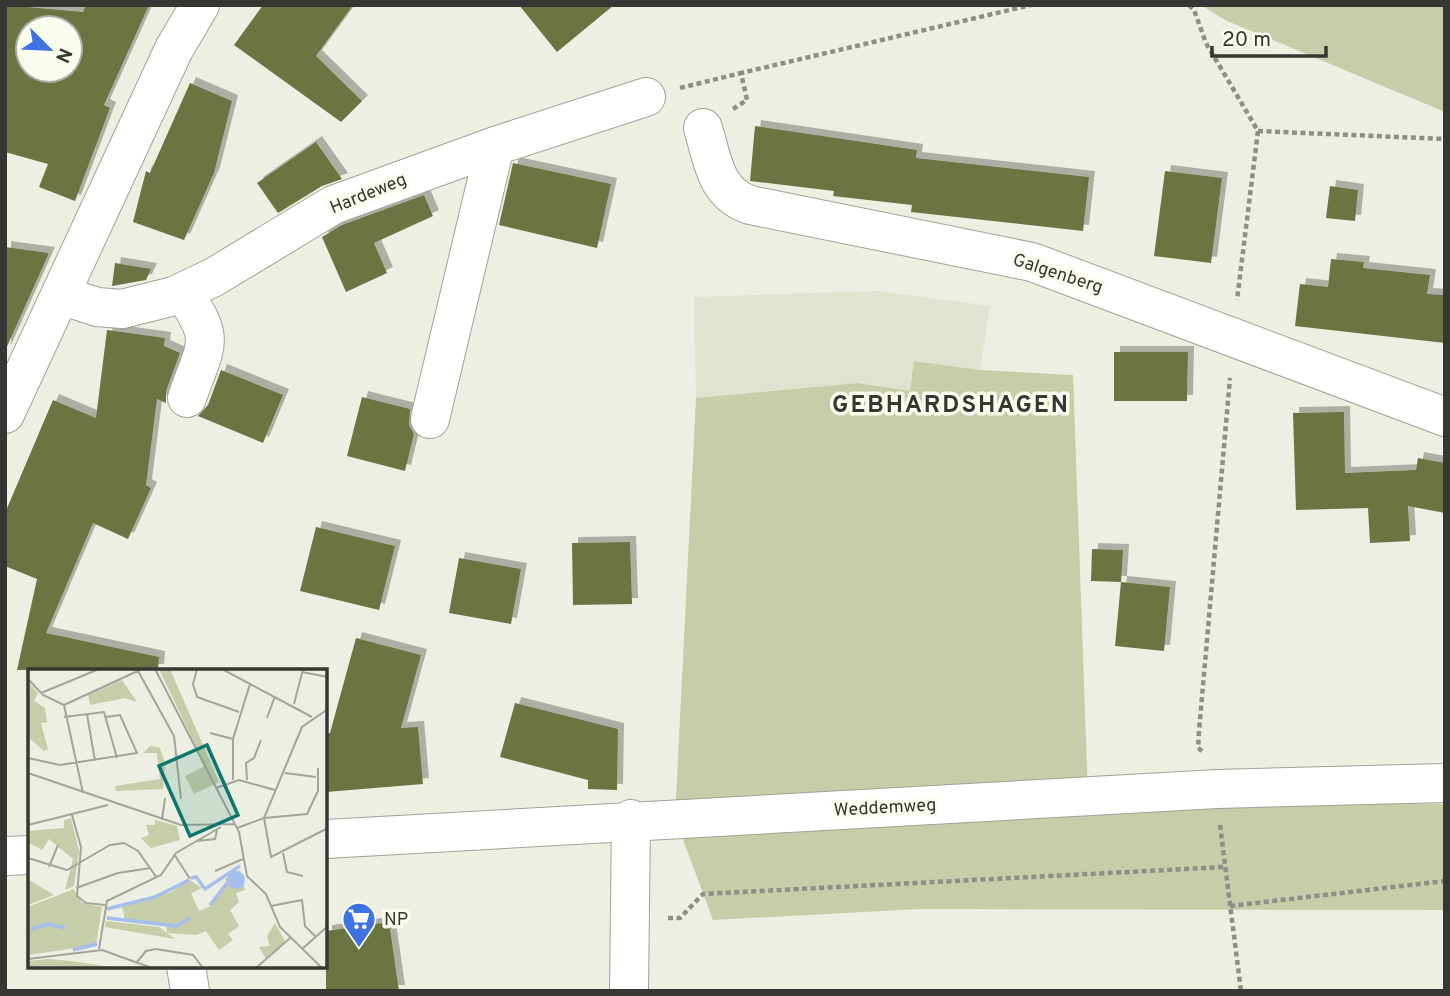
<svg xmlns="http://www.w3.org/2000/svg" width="1450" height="996" font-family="Overpass,sans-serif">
  <defs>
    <filter id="shadow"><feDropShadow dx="6" dy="-6" stdDeviation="0" flood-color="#0004"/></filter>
  </defs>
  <rect width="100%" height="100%" fill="#ecefe1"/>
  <path fill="#dfe3cf" d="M 877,291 L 990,306 L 980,370 L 915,361 L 910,391 L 858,383 L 696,398 L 694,297 Z"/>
  <path fill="#c6cda9" d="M 1201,5 L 1445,5 L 1445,112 L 1225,20 Z
    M 914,361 L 980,370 L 1073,375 L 1088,796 L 1445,804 L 1445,910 L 920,909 L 713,920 L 675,818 L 696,398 L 858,383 L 910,391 Z"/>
  <path fill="#6b7443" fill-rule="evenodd" filter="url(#shadow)" d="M 5,5 L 83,12 L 86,5 L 149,5 L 104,105 L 110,108 L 75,201 L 39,187 L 48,164 L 5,152 ZM 28,28 L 70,28 L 70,70 L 28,70 Z
    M 263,5 L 353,5 L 316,56 L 362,101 L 341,122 L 234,45 Z
    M 519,5 L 614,5 L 557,52 Z
    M 190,83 L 232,101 L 214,173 L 184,240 L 133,222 L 146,171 L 150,173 Z
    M 755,126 L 917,150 L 916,158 L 1089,177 L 1083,231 L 911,212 L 912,205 L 833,196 L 834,191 L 750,181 Z
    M 316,142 L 342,179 L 322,186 L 278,213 L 257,183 Z
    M 513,163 L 611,184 L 597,248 L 499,225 Z
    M 1165,171 L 1222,178 L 1211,263 L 1154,256 Z
    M 1330,186 L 1358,190 L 1355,221 L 1326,218 Z
    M 424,195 L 433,216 L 374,243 L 387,273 L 346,292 L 322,237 L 342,225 Z
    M 5,247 L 49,253 L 5,351 Z
    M 1331,259 L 1364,262 L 1363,268 L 1430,275 L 1427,294 L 1445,295 L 1445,343 L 1295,326 L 1300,284 L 1328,287 Z
    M 115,263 L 151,269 L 146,280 L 112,286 Z
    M 107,330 L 165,338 L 164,346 L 180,353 L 166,391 L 166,403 L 157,399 L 146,485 L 151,488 L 128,539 L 93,523 L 46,633 L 159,657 L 158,670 L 17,670 L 37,579 L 5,566 L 5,513 L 53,400 L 96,418 Z
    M 1114,352 L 1188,352 L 1187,401 L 1114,401 Z
    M 221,370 L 283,395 L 263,443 L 198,416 L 208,405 Z
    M 362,397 L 410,409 L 409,425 L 414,434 L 405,471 L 347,456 Z
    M 1344,412 L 1345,473 L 1416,470 L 1418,458 L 1445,463 L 1445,513 L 1408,506 L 1410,541 L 1370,543 L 1368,508 L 1296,510 L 1293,413 Z
    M 316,527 L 395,546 L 379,610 L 300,591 Z
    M 630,542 L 632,604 L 573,605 L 572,543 Z
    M 1092,549 L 1123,550 L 1121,582 L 1091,581 Z
    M 459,558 L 521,569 L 511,624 L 449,613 Z
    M 1121,582 L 1170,587 L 1164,651 L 1115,646 Z
    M 356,638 L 421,655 L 401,728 L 418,727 L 423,784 L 326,792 L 326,734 L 330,733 Z
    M 515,703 L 618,729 L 617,790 L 588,789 L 588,780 L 500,757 Z
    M 389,922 L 399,991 L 326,991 L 326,931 Z"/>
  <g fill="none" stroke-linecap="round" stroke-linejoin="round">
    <defs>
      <path id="minor" d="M 703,128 C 713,161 715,193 750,205 L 1032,262 L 1445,417
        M 182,292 C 218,341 205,345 187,398
        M 61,295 L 97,307 L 122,309 L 174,296 L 214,277 L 333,205 L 495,146 L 646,97
        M 5,414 L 174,49 L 200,5
        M 430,419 L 495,146
        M 186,966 L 190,991
        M 629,991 L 631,819"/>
      <path id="major" d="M 326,839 L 1217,789 L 1445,783
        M 5,856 L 30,855"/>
    </defs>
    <use href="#minor" stroke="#a0a396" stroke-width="40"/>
    <use href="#major" stroke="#a0a396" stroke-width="40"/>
    <path stroke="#8d8f86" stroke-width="4.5" stroke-dasharray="5 3.5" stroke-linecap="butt" d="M 1189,5 L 1194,10 L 1206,43 L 1258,131 L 1237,300
      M 680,88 L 741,73
      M 733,109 L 747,100 L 741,73 L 1031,5
      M 1258,131 L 1445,139
      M 1202,751 L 1198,748 L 1199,731 L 1230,378
      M 1220,825 L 1241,991
      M 1230,906 L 1445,881
      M 668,918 L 680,918 L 703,894 L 1224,867"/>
    <use href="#minor" stroke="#fff" stroke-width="38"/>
    <use href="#major" stroke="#fff" stroke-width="38"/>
  </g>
  <defs>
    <symbol id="supermarket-pin" viewBox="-11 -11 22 30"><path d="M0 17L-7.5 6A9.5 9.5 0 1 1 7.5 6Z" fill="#3e72e2" stroke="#f9fdee"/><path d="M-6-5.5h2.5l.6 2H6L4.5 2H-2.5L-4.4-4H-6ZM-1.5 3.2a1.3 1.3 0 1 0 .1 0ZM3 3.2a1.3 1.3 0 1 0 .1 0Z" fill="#fff"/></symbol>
  </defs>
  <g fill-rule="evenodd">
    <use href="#supermarket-pin" x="340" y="900" width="38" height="52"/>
  </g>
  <g text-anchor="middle" stroke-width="7" stroke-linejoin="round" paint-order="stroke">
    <g font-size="18" fill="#363732" stroke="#f9fdee">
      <text transform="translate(368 193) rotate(-22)" y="6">Hardeweg</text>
      <text transform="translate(1058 273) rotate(18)" y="6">Galgenberg</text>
      <text transform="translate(885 807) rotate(-3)" y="6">Weddemweg</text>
    </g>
    <g font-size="18" fill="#363732" stroke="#f9fdee" text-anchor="start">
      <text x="384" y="925">NP</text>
    </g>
    <g font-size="24" font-weight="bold" letter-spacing="2" fill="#363732" stroke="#f9fdee">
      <text x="951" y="412">GEBHARDSHAGEN</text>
    </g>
  </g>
  <g transform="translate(28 669)">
    <rect width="299" height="299" fill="#ecefe1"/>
    <path d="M 131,0 L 142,0 L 191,113 L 166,125 L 157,107 L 177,97 ZM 94,11 L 109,33 L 97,29 L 62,36 L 60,26 ZM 2,15 L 10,24 L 6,32 L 17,39 L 19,53 L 13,54 L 20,80 L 16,82 L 0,68 ZM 122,77 L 132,79 L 137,94 L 135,120 L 88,122 L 87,117 L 132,110 L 129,84 L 115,84 ZM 43,149 L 51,182 L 46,217 L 37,221 L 45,190 L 21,170 L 14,181 L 0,173 L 0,162 L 36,159 L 36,151 ZM 127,151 L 149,157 L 152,171 L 123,179 L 113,169 L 121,166 L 118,156 L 127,156 ZM 212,201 L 217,221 L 208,224 L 211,233 L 202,241 L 211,257 L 200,265 L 205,271 L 191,281 L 178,262 L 169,266 L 139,264 L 138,256 L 97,251 L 94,238 L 143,223 L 162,211 L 174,219 L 163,224 L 171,242 L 181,238 L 199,215 L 197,210 ZM 0,210 L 26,226 L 0,236 ZM 46,220 L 54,234 L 74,238 L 68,276 L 0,286 L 0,238 ZM 78,252 L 131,258 L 147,270 L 77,258 ZM 247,254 L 257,272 L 238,290 L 231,278 L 242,277 L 239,267 ZM 20,290 L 43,292 L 90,299 L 0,299 L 0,292 Z" fill="#c6cda9"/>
    <path d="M199 211a9 9 0 1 1 18 0a9 9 0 1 1-18 0Z" fill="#a6beec"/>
    <path fill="none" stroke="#a6beec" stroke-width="3.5" d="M 163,209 L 168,208 L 177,220 L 212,197M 182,236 L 199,214M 79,240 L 127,228 L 161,211M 79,249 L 148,257 L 162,249M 3,260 L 21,255 L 37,259M 45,281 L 69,275"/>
    <path fill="none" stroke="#a3a59b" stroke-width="2" d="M 127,0 L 211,163 L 219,207 L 238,225 L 252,258 L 294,299M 169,0 L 165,15 L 169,28 L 211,43M 194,0 L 284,48M 110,2 L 146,67 L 153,130M 274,3 L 300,8M 0,10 L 15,26 L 36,36M 13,24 L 71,0M 266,35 L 275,0M 36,36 L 55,124M 36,36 L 114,0M 59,45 L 67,92M 36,48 L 76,43 L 89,89M 239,49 L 247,27M 182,64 L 205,70M 0,89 L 32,96 L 109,84 L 92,46 L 78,48M 0,104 L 153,156 L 207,155M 257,104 L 288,108M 205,111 L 205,70 L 222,15M 219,111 L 218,94 L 226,89 L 233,71M 188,119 L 211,111 L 247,121M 44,146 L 53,178 L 49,227 L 58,234 L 77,236M 134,151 L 137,129M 0,156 L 80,136M 209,159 L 236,149 L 279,145 L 290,122 L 290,99M 298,160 L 243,188 L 236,149 L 274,58 L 300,40M 169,172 L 187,170 L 189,161M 255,184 L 259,203 L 275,207M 146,185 L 162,210M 0,189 L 39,201 L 82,176 L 96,174 L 110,182 L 129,209M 21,198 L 30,176M 187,202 L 215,190M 48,219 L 90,204 L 123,199M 243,237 L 274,231 L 277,257 L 287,267M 71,280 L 79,232 L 133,206 L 148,184 L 193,158M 274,280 L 300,257M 0,290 L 74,281 L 124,299M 109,293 L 118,282 L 128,280 L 165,286 L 175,299M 228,299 L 262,269"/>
    <path fill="#0f766e" fill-opacity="0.15" stroke="#0f766e" stroke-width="3.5" d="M 179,76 L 210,146 L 162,167 L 131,97 Z"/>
    <rect width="299" height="299" fill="none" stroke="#363732" stroke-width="3.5"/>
  </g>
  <rect width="1450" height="996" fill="none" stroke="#363732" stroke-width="14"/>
  <g transform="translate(49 49) rotate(114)"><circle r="33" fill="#f9fdee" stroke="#abaea3" stroke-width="2"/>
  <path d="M0-5L12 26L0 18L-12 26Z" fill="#3e72e2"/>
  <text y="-10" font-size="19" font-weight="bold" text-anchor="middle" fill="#363732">N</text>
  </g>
  <path d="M1212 46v10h114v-10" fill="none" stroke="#363732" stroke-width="3.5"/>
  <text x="1222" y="46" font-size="21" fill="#363732" stroke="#f9fdee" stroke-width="5" paint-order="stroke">20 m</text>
</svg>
